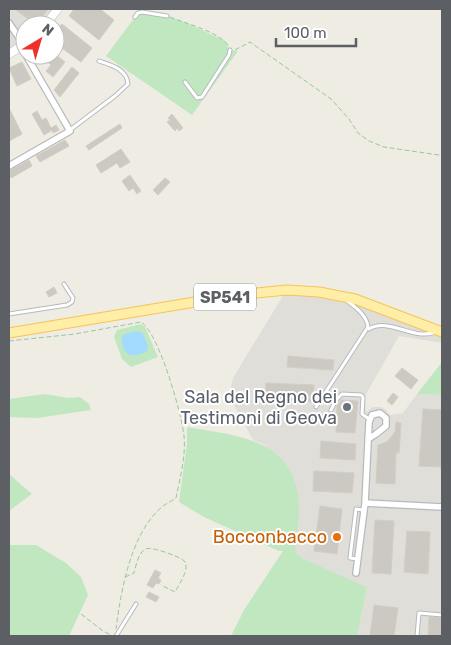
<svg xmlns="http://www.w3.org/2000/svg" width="451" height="645" font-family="Rubik,sans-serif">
  <rect width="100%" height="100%" fill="#efece4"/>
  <path fill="#e0ded8" d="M 9,9 L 58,9 L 45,25 L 25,25 L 25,44 L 9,54 Z
    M 284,294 L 338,299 L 371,307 L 442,337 L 442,343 L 399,336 L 365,396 L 366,412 L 373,407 L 381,407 L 386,410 L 390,415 L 403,413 L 417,394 L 442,395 L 442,636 L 357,636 L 367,587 L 302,558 L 296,553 L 265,445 L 253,440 L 234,405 L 231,387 L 233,378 Z"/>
  <path fill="#c0e7bf" d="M 138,13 L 167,16 L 189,24 L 225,41 L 230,50 L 238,51 L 192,115 L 106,56 Z
    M 141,324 L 145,327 L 158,357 L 131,367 L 122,359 L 114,337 L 117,330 Z
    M 442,362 L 442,395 L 417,394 Z
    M 45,394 L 68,398 L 80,397 L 89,404 L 91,410 L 37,418 L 9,417 L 9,399 Z
    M 187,427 C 239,436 297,439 299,507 C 300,522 294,538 296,553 L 302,558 L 367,587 L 357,636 L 231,636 L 244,610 L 283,551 L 279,551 L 204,517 L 179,502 L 187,443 Z
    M 9,474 L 32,494 L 9,511 Z
    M 9,545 L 36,545 L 66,563 L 81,577 L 88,595 L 69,636 L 9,636 Z"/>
  <path fill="#a3daff" d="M 139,331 L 143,334 L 148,346 L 147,351 C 131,360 121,355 122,336 L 128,333 Z"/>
  <path fill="#ccc9c3" stroke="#d4cdc2" d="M 15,9 L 48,9 L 36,25 Z
    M 74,9 L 100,9 L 114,20 L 99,40 L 69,16 Z
    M 62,24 L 92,48 L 81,62 L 55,43 L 55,32 Z
    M 39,55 L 56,55 L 65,62 L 53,77 L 46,71 L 51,65 Z
    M 22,62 L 31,79 L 17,86 L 9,68 Z
    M 72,67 L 79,73 L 60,97 L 54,90 Z
    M 9,108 L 22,134 L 9,141 Z
    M 37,111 L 42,120 L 46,118 L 51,128 L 56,125 L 59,130 L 53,133 L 52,130 L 44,135 L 32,114 Z
    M 172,114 L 183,128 L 179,131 L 177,128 L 175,131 L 167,122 L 170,120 L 168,118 Z
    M 120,124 L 122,128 L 89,150 L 86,146 Z
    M 65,140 L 69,146 L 40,162 L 36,156 Z
    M 121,149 L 130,162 L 120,168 L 117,163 L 101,173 L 96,165 Z
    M 29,160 L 32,166 L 11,178 L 9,171 Z
    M 130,175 L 141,191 L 137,194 L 133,188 L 129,191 L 122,181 Z
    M 165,178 L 170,182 L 158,195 L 153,190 Z
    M 54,287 L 57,293 L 49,297 L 46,292 Z
    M 288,356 L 334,360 L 333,370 L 287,367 Z
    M 402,368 L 418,380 L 411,389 L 395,376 Z
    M 266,383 L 314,385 L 313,402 L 265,399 Z
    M 393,393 L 398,397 L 392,405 L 387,401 Z
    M 341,400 L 358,401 L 355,433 L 336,432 L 337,405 Z
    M 423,409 L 442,410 L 442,467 L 419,466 Z
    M 396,422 L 401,423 L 399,453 L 396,453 L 395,484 L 376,483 L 378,445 L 387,442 L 395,432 Z
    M 321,441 L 356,444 L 355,460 L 320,458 Z
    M 314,471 L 354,473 L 352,493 L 313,491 Z
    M 320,506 L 342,509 L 337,554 L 314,551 Z
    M 375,520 L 394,521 L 391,574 L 372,573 Z
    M 407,531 L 430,532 L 428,574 L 404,572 Z
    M 155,570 L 161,573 L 158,578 L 161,580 L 159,584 L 156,583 L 153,588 L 147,585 Z
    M 149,592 L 159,597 L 156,602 L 146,597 Z
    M 374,605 L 398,608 L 394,636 L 370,636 Z
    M 429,617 L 442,618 L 442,636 L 428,636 Z"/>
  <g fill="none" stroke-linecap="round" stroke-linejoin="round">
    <defs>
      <path id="service" d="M 135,17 L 138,13 L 142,12 L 167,16
        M 185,82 L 197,98 L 202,97 L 229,55 L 230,50
        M 70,130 L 115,96 L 128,84 C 127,69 111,65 99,61
        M 9,314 L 67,305 L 72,302 L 73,298 L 64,284
        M 369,329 C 389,317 414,341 435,332
        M 316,407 L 368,327 C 367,315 355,307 346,300
        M 331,410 L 336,400 L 342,394 L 361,395 L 363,397 L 362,414 L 369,419
        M 358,559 L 350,558 L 356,509 L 363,510
        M 116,636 L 136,604
        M 417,636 L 419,613 L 442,615"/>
      <path id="minor" d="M 9,23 L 24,45
        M 9,166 L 70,131 L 26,55
        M 365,503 L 442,507
        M 356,573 L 365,503 L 369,422 L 372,415 L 380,413 L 386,418 L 386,426 L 376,434 L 368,439"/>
      <path id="tertiary" d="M 45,25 L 58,9
        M 9,54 L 25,44"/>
      <path id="primary" d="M 9,333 L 237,295 L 287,290 L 319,292 L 355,299 L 442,332"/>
    </defs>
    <use href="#service" stroke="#b6babe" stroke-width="5"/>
    <use href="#minor" stroke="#b6babe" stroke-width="8"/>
    <use href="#tertiary" stroke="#b6babe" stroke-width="9"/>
    <use href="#primary" stroke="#f6c455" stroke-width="11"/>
    <path stroke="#97c6a2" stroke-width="1" stroke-dasharray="5 2.5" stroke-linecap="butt" d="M 170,17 C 187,24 217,31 229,46
      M 235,50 L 250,42 L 331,99 L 349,119 L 358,133 L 369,141 L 384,147 L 439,155 L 442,154
      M 9,341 L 75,334 L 141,322 C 159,333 182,415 184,436 C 186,456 180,478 176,498 C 172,501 167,503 163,506 C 131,532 121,590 116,629
      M 125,577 L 134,573 C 136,566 138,552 146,549 C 150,546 178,556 183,560 C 185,561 186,564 186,567 C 186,574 179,585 175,592 L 161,585
      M 81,614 L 103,631 L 111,635"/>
    <use href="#service" stroke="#fff" stroke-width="3"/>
    <use href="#minor" stroke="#fff" stroke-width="5.5"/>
    <use href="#tertiary" stroke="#fff" stroke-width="8"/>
    <use href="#primary" stroke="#ffeea8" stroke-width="9"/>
  </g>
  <circle fill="#6b7280" stroke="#fff" stroke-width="2" cx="347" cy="407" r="5"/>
  <circle fill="#e8710a" stroke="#fff" stroke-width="2" cx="337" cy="537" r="5"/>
  <g text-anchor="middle" stroke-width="4" stroke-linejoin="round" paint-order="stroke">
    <rect fill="#fff" stroke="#8d9093" stroke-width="1" x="194" y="283.5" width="62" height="27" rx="4"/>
    <g font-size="16" font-weight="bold" fill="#5c6065">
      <text x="225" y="303">SP541</text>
    </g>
    <g font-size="18" fill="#5b616d" stroke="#fff" text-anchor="end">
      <text x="337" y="403">Sala del Regno dei<tspan x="337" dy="21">Testimoni di Geova</tspan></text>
    </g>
    <g font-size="18" fill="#c56008" stroke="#fff" text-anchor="end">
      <text x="327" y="543">Bocconbacco</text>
    </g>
  </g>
  <rect width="451" height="645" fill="none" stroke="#5c6065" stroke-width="20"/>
  <g transform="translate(40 40) rotate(38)"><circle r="24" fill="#ffffff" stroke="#bebfc1"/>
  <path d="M0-4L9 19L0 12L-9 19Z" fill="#ef3229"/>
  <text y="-8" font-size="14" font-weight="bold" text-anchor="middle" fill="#5c6065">N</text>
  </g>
  <path d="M276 38v8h80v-8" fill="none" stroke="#5c6065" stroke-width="2.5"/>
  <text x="284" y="38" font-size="15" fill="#5c6065" stroke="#ffffff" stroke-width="4" paint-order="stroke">100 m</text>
</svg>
